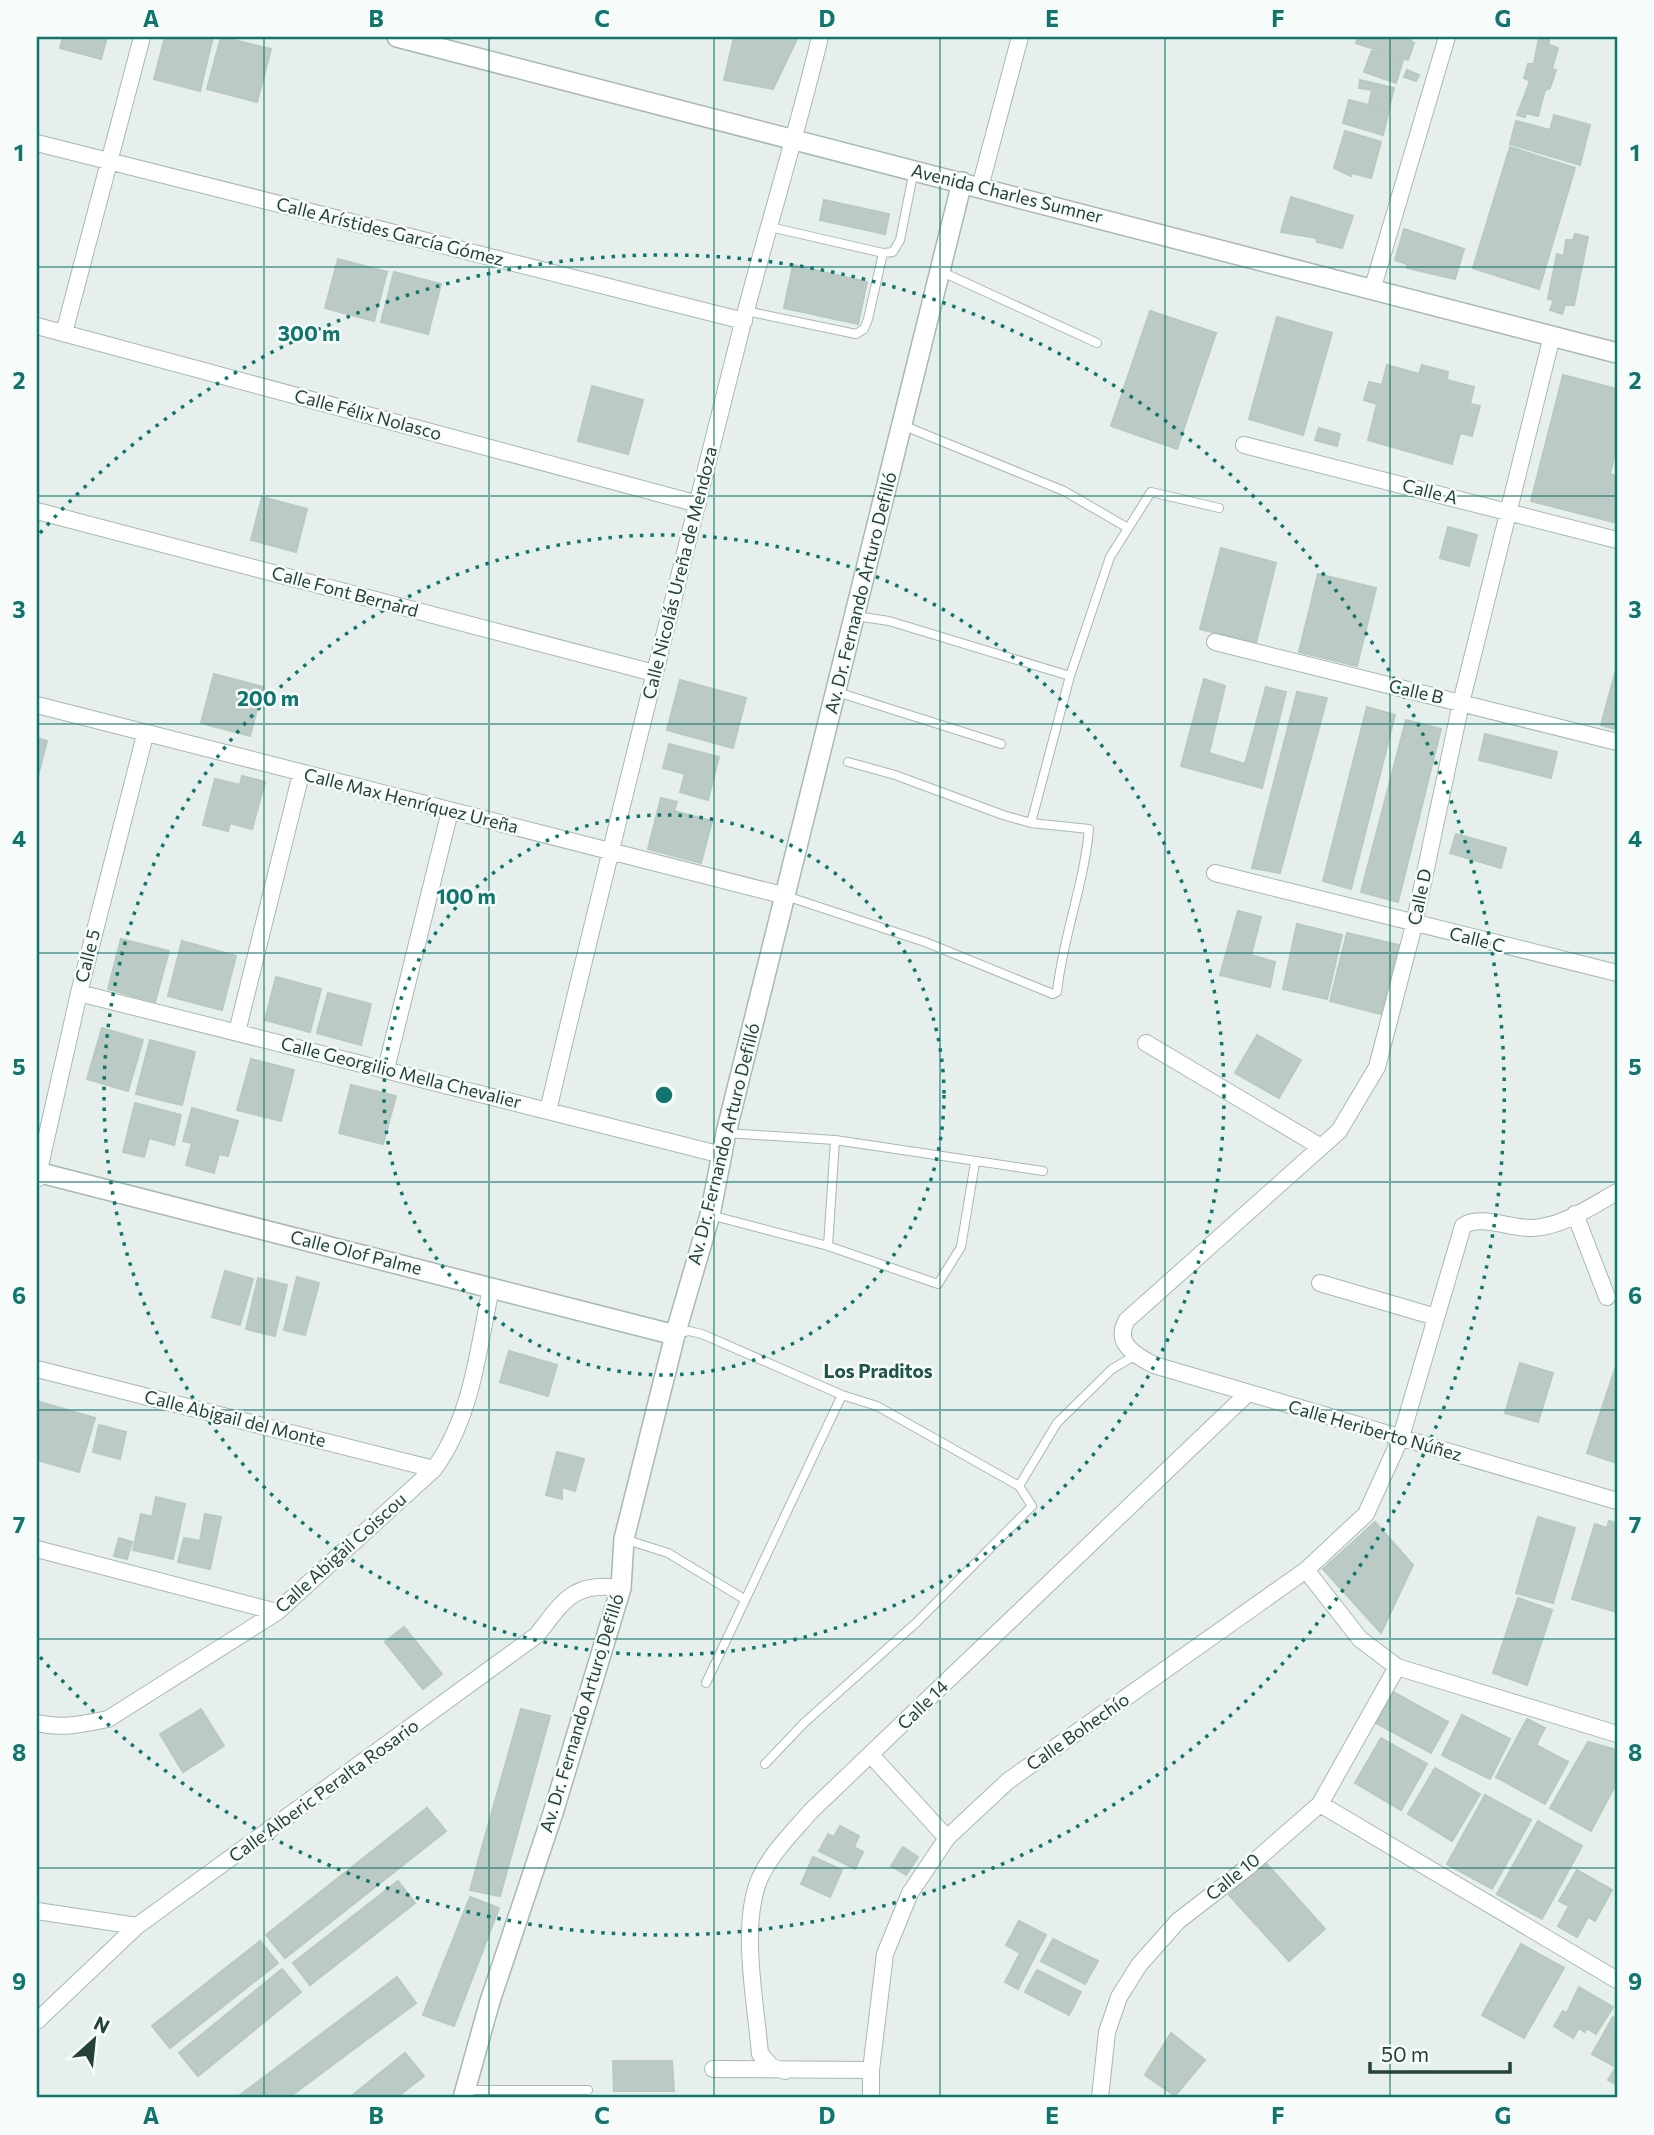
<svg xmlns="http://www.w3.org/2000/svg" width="1654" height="2135" font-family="Commissioner,sans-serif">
  <rect width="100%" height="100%" fill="#e6efeb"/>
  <path fill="#bbcac4" stroke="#b8c9c2" stroke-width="2" d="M 63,37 L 107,37 L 101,59 L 60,48 Z
    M 165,37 L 213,37 L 200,91 L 154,79 Z
    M 221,37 L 271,49 L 257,102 L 207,89 Z
    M 734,37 L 798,37 L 773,89 L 724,80 Z
    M 1358,37 L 1406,37 L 1414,43 L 1408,60 L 1356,43 Z
    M 1539,37 L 1549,39 L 1549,45 L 1558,48 L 1552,69 L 1556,70 L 1550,88 L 1545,90 L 1538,116 L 1526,113 L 1525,117 L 1517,115 L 1530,81 L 1524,78 L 1528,64 L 1534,64 Z
    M 1372,50 L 1403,60 L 1396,83 L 1364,72 Z
    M 1407,70 L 1419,75 L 1416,81 L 1404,77 Z
    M 1360,80 L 1394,88 L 1389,108 L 1369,104 L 1372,90 L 1359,88 Z
    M 1349,100 L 1389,110 L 1383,135 L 1343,123 Z
    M 1554,115 L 1590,125 L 1580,165 L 1510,144 L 1516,121 L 1550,130 Z
    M 1345,131 L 1381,142 L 1371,178 L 1352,173 L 1351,176 L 1334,168 Z
    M 1510,147 L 1575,168 L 1539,289 L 1473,268 Z
    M 1291,197 L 1353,216 L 1342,248 L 1317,242 L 1316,238 L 1281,232 Z
    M 824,200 L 889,214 L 885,234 L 820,220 Z
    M 1404,229 L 1464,249 L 1455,279 L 1407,268 L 1407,264 L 1395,260 Z
    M 1575,234 L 1588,237 L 1574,305 L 1565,305 L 1562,314 L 1550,310 L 1554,300 L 1548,299 L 1557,254 L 1564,256 L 1566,240 L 1573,240 Z
    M 338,259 L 387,272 L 374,321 L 325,308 Z
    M 793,265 L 867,282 L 858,324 L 784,308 Z
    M 394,272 L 441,284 L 428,334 L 381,322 Z
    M 1150,311 L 1216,333 L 1177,449 L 1111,426 Z
    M 1277,317 L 1332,333 L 1303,435 L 1249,419 Z
    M 1387,365 L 1419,374 L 1422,365 L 1448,372 L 1447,380 L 1474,387 L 1470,404 L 1480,406 L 1472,436 L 1460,433 L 1452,464 L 1368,440 L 1377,404 L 1364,400 L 1369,382 L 1382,385 Z
    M 1563,375 L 1617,389 L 1617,446 L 1610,474 L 1617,476 L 1617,523 L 1531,501 Z
    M 592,386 L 643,400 L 628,454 L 578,441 Z
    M 1319,428 L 1340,434 L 1337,446 L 1315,440 Z
    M 262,497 L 307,509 L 296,552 L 251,540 Z
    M 1448,527 L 1477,535 L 1469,566 L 1440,558 Z
    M 1221,548 L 1276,563 L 1256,643 L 1200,629 Z
    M 1318,574 L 1376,588 L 1357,666 L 1299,652 Z
    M 1617,666 L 1617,730 L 1601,725 Z
    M 214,674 L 263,687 L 250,736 L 201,723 Z
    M 1204,679 L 1225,686 L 1209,753 L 1245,764 L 1266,687 L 1286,692 L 1262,788 L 1181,766 Z
    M 680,680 L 746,698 L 733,748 L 667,730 Z
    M 1297,692 L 1327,698 L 1280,873 L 1252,868 Z
    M 1367,707 L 1395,715 L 1351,889 L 1323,881 Z
    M 1406,720 L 1441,729 L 1398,902 L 1361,892 Z
    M 1485,734 L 1557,752 L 1551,778 L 1479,760 Z
    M 37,738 L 47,741 L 37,780 Z
    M 669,744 L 719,757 L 708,800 L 680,792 L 685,774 L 663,768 Z
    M 242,776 L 265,782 L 252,829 L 230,823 L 228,831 L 203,825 L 215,779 L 240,785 Z
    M 661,798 L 677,802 L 674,811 L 712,821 L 701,863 L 648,849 Z
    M 1456,834 L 1506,848 L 1501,868 L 1450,853 Z
    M 1238,911 L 1261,917 L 1251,955 L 1275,962 L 1270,987 L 1220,975 Z
    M 1297,924 L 1342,935 L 1327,999 L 1283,989 Z
    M 1347,933 L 1399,945 L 1381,1014 L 1330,1001 Z
    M 121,939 L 169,951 L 155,1002 L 108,989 Z
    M 182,941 L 236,956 L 222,1010 L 168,996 Z
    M 276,977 L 321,989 L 310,1032 L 265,1020 Z
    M 328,993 L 371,1004 L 361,1045 L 317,1033 Z
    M 102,1028 L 143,1040 L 128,1091 L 87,1079 Z
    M 1257,1035 L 1301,1060 L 1279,1098 L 1235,1073 Z
    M 150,1040 L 195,1052 L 182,1105 L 136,1094 Z
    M 251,1059 L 294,1070 L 281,1121 L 237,1110 Z
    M 351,1085 L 396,1096 L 383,1144 L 339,1133 Z
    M 135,1103 L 181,1115 L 174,1145 L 149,1138 L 144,1157 L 123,1152 Z
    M 192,1108 L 238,1121 L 228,1156 L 219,1154 L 214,1173 L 186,1165 L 192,1143 L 183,1141 Z
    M 225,1271 L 253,1279 L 240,1325 L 212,1317 Z
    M 297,1277 L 319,1283 L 305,1335 L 284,1330 Z
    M 258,1278 L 287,1285 L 275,1336 L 246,1329 Z
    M 509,1351 L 557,1365 L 548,1396 L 500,1382 Z
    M 1520,1363 L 1553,1373 L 1538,1422 L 1505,1413 Z
    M 1617,1363 L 1617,1463 L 1587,1453 Z
    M 40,1402 L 95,1418 L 79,1472 L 37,1460 L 37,1412 Z
    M 99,1425 L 126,1432 L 120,1459 L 93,1452 Z
    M 557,1452 L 584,1459 L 575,1491 L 562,1487 L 562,1499 L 546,1495 Z
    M 156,1497 L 185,1504 L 173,1559 L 133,1550 L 141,1514 L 152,1517 Z
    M 205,1514 L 221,1517 L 210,1569 L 178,1562 L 184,1538 L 200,1541 Z
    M 1538,1517 L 1575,1528 L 1553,1603 L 1516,1593 Z
    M 1609,1521 L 1617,1523 L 1617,1612 L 1572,1599 L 1595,1524 L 1607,1528 Z
    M 1375,1522 L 1413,1565 L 1381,1633 L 1323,1569 Z
    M 119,1538 L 132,1542 L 127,1559 L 114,1556 Z
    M 1518,1598 L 1552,1610 L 1527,1685 L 1493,1673 Z
    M 404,1627 L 442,1674 L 423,1689 L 385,1642 Z
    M 1393,1692 L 1448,1722 L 1431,1753 L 1376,1723 Z
    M 201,1709 L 224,1746 L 183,1772 L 160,1734 Z
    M 521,1709 L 550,1716 L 500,1896 L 470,1890 Z
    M 1462,1715 L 1510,1739 L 1490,1779 L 1442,1755 Z
    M 1527,1719 L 1545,1728 L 1536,1745 L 1568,1762 L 1545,1804 L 1496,1777 Z
    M 1381,1738 L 1427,1764 L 1401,1810 L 1355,1783 Z
    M 1588,1742 L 1617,1750 L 1617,1782 L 1591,1831 L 1550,1808 Z
    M 1435,1768 L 1480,1794 L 1452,1841 L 1408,1814 Z
    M 1485,1795 L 1531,1820 L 1492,1889 L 1447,1864 Z
    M 427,1808 L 446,1831 L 285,1958 L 266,1935 Z
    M 1538,1821 L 1582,1846 L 1542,1919 L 1497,1894 Z
    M 840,1826 L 859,1836 L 854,1847 L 863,1852 L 855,1869 L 819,1851 L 828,1834 L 834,1837 Z
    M 903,1847 L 918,1857 L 906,1875 L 891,1866 Z
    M 813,1857 L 842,1870 L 830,1897 L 801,1884 Z
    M 1265,1862 L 1325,1929 L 1289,1961 L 1229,1895 Z
    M 1577,1870 L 1612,1890 L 1595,1921 L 1588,1917 L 1577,1937 L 1558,1926 L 1569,1906 L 1559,1901 Z
    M 398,1881 L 415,1903 L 310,1985 L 293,1963 Z
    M 470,1897 L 499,1908 L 454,2026 L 423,2015 Z
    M 1019,1921 L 1046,1935 L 1018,1989 L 1005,1982 L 1020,1953 L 1006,1945 Z
    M 1053,1939 L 1098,1961 L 1085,1984 L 1041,1961 Z
    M 260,1941 L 278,1963 L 170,2048 L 152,2026 Z
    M 1521,1944 L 1564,1968 L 1524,2038 L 1482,2015 Z
    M 282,1969 L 301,1992 L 198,2076 L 179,2053 Z
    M 1037,1970 L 1081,1992 L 1069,2015 L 1025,1992 Z
    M 397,1977 L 416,2003 L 288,2098 L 236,2098 Z
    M 1579,1987 L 1613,2007 L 1596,2034 L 1587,2028 L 1585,2032 L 1579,2028 L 1573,2038 L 1554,2026 L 1563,2011 L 1567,2013 Z
    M 1613,2017 L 1617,2020 L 1617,2085 L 1608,2080 L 1616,2067 L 1592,2054 Z
    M 1171,2033 L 1205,2060 L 1175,2096 L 1145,2075 Z
    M 405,2053 L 424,2076 L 396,2098 L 349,2098 Z
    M 613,2061 L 672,2061 L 674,2091 L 614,2091 Z"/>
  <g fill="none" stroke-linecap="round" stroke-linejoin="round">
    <defs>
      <path id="service" d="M 770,227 L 883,253 L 893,252 L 900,240 L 914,170
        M 940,271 L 1097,343
        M 746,311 L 856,334 L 864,329 L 868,319 L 883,253
        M 902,425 L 1064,491 L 1128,528
        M 856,616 L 889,621 L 1070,676
        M 837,692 L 1001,744
        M 1031,823 L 1070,676 L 1110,557 L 1151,492 L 1219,508
        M 786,896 L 925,942 L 1053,994 L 1057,992 C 1063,936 1084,885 1089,829 L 1031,823 L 1003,815 L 895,775 L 848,762
        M 726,1133 L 835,1140 L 1043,1171
        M 710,1215 L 828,1246 L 938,1284 L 961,1247 L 975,1163
        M 828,1246 L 835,1140
        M 678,1334 L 689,1331 L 702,1334 L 842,1395 L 877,1406 L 1019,1486 L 1032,1506 L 917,1622 L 804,1723 L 765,1764
        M 1019,1486 L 1057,1423 L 1112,1369 L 1136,1355
        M 624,1539 L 668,1553 L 744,1599
        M 706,1683 L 842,1395
        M 465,2090 L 588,2090"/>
      <path id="minor" d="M 37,143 L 744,321
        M 980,187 L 1020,37
        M 1373,287 L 1447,37
        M 37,326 L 698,504
        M 64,333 L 142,37
        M 1552,336 L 1461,703 L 1414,925 L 1377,1067 L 1339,1131 L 1127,1320 C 1113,1343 1136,1356 1154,1365 L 1617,1501
        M 1244,445 L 1617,540
        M 37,511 L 654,673
        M 1215,642 L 1617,742
        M 37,705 L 786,896
        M 1215,873 L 1617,973
        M 79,993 L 722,1155
        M 237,1032 L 301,774
        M 1146,1043 L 1321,1147
        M 386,1069 L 450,811
        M 548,1111 C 610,847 677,585 743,322 C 768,226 797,133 820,37
        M 37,1179 L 79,993 L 145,735
        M 1575,1214 L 1607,1297
        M 1320,1283 L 1436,1317
        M 37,1369 L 434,1469
        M 37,1549 L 277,1612
        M 1306,1570 L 1360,1639 L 1397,1667 L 1617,1734
        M 37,1723 C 61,1729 84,1724 108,1719 L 277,1612 L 434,1469 C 472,1417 478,1350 491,1288
        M 871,1755 L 947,1838
        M 1320,1804 L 1617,1980
        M 37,1911 L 137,1926
        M 37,2021 L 137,1926 L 537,1635 C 564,1600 574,1581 621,1588
        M 713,2069 L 871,2070
        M 785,2071 L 772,2067 L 760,2054 C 756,2004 740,1927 759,1880 C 770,1854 793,1832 811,1811 L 1246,1395
        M 871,2098 L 871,2070 L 885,1954 L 910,1893 L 947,1838 L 1008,1781 L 1306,1570 L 1366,1514 L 1401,1437 L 1463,1226 C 1480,1214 1512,1229 1532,1228 C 1562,1227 1592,1206 1617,1192
        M 1100,2098 L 1107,2032 L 1119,1997 L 1139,1965 L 1178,1921 L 1248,1867 L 1320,1804 L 1397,1667"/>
      <path id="tertiary" d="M 397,37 L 1617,353
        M 37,1172 L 675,1335
        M 463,2098 L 490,2001 L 553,1813 L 621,1588 L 624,1539 L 675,1335 L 710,1215 L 726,1133 L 962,182"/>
    </defs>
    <use href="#service" stroke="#a8b8b2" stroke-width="10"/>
    <use href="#minor" stroke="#a8b8b2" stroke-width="18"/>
    <use href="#tertiary" stroke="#a8b8b2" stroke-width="22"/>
    <use href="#service" stroke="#fff" stroke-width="8"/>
    <use href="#minor" stroke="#fff" stroke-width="16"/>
    <use href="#tertiary" stroke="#fff" stroke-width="19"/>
  </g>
  <path fill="none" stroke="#0f766e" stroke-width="2" stroke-opacity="0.55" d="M 264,37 L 264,2098M 489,37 L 489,2098M 714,37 L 714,2098M 940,37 L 940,2098M 1165,37 L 1165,2098M 1390,37 L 1390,2098M 37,267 L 1617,267M 37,496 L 1617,496M 37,724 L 1617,724M 37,953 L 1617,953M 37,1182 L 1617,1182M 37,1410 L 1617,1410M 37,1639 L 1617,1639M 37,1868 L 1617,1868"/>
  <g fill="none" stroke="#0f766e" stroke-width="3.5" stroke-dasharray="3.5 7">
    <circle cx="664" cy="1095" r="280"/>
    <circle cx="664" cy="1095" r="560"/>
    <path d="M40 533A840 840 0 1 1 40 1657"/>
  </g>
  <g text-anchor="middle" stroke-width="5" stroke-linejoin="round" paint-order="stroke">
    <g font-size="18" fill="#24423a" stroke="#f7fbf9">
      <text transform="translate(1007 194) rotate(14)" y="6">Avenida Charles Sumner</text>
      <text transform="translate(390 232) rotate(14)" y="6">Calle Arístides García Gómez</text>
      <text transform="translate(368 415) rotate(15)" y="6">Calle Félix Nolasco</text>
      <text transform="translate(1430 492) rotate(14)" y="6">Calle A</text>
      <text transform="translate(680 573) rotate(-76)" y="6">Calle Nicolás Ureña de Mendoza</text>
      <text transform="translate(345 592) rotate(15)" y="6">Calle Font Bernard</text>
      <text transform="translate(861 593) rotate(-76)" y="6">Av. Dr. Fernando Arturo Defilló</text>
      <text transform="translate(1416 692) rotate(13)" y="6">Calle B</text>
      <text transform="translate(411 801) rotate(14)" y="6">Calle Max Henríquez Ureña</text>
      <text transform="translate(1420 897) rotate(-78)" y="6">Calle D</text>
      <text transform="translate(1477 940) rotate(14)" y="6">Calle C</text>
      <text transform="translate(88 956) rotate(-76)" y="6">Calle 5</text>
      <text transform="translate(401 1073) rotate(14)" y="6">Calle Georgilio Mella Chevalier</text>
      <text transform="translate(724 1144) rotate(-76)" y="6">Av. Dr. Fernando Arturo Defilló</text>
      <text transform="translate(356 1253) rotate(14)" y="6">Calle Olof Palme</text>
      <text transform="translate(235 1419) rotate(14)" y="6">Calle Abigail del Monte</text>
      <text transform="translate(1375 1431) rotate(16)" y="6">Calle Heriberto Núñez</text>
      <text transform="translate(341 1553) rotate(-42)" y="6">Calle Abigail Coiscou</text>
      <text transform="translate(923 1705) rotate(-44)" y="6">Calle 14</text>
      <text transform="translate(582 1713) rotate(-73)" y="6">Av. Dr. Fernando Arturo Defilló</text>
      <text transform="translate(1078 1732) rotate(-35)" y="6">Calle Bohechío</text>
      <text transform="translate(324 1791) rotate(-36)" y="6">Calle Alberic Peralta Rosario</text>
      <text transform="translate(1233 1877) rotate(-39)" y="6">Calle 10</text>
    </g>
    <g font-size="19" font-weight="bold" fill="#1f5548" stroke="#f7fbf9">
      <text x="878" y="1378">Los Praditos</text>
    </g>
  </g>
  <circle cx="664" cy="1095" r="10" fill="#0f766e" stroke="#f7fbf9" stroke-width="3.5"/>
  <g font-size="21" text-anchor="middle" font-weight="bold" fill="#0f766e" stroke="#f7fbf9" stroke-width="5" stroke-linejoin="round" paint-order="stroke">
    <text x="309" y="341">300 m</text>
    <text x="268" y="706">200 m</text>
    <text x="466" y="904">100 m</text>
  </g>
  <rect width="1654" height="2135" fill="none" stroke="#f7fbf9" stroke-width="77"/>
  <g transform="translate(94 2040) rotate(27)" stroke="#f7fbf9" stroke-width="5" paint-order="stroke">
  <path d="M0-5L12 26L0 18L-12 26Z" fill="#24423a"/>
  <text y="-10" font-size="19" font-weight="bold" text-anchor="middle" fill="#24423a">N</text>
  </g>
  <path d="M1370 2062v10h140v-10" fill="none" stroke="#24423a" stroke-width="3.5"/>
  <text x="1381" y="2062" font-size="21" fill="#24423a" stroke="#f7fbf9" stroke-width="5" paint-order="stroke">50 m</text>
  <rect x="38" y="38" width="1578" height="2058" fill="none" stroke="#0f766e" stroke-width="2.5"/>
  <g font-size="23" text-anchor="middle" font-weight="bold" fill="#0f766e">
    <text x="151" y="27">A</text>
    <text x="376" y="27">B</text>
    <text x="602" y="27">C</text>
    <text x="827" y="27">D</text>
    <text x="1052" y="27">E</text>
    <text x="1278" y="27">F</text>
    <text x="1503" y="27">G</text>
    <text x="19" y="161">1</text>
    <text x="1635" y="161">1</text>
    <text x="19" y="389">2</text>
    <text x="1635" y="389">2</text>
    <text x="19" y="618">3</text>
    <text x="1635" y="618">3</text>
    <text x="19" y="847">4</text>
    <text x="1635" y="847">4</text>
    <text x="19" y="1075">5</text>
    <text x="1635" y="1075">5</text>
    <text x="19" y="1304">6</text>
    <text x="1635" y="1304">6</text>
    <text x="19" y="1533">7</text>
    <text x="1635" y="1533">7</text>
    <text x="19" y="1761">8</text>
    <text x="1635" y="1761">8</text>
    <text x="19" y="1990">9</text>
    <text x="1635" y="1990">9</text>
    <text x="151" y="2124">A</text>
    <text x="376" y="2124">B</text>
    <text x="602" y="2124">C</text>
    <text x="827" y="2124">D</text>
    <text x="1052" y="2124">E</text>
    <text x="1278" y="2124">F</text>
    <text x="1503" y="2124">G</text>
  </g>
</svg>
